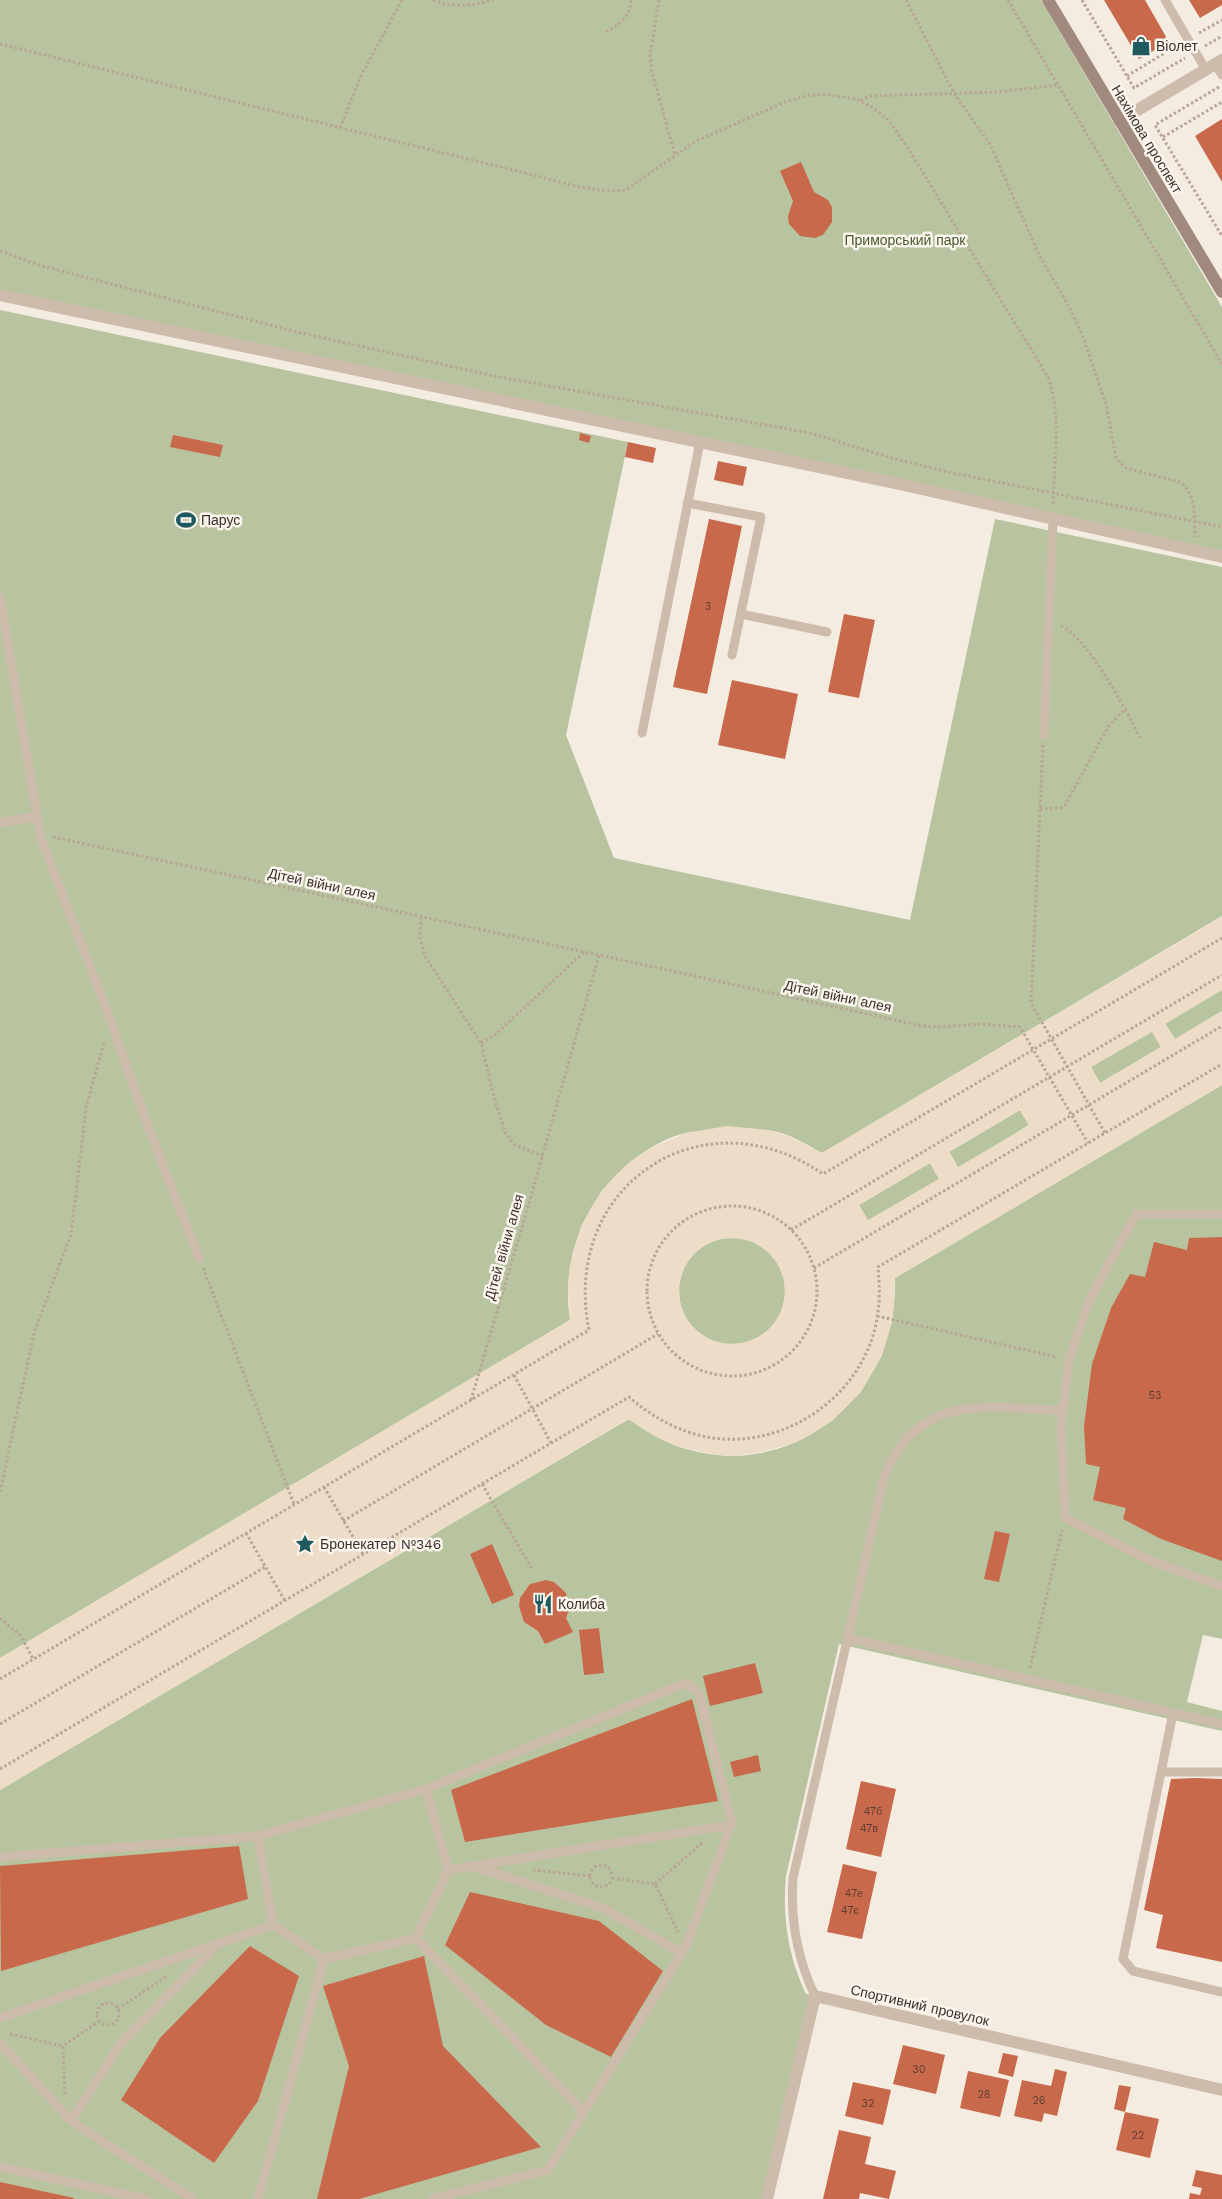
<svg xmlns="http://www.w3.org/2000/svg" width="1222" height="2199" font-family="'Work Sans',sans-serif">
  <rect width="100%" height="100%" fill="#f4ebe1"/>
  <path fill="#b8c4a0" d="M 0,0 L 1041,0 L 1222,307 L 1222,551 L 0,294 Z
    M 0,310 L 628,442 L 566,735 L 614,858 L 910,920 L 995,519 L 1222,567 L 1222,916 L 822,1153 C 806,1144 785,1131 766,1130 C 753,1130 740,1131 728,1132 C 715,1132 699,1130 686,1133 C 671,1136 654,1145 641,1154 C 588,1191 560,1255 570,1320 L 0,1658 Z
    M 1222,990 L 1222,1011 L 1175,1039 L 1165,1023 Z
    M 1152,1031 L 1161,1047 L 1100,1083 L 1091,1067 Z
    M 1222,1085 L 1222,1639 L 1203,1635 L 1187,1702 L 1222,1711 L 1222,1731 L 839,1644 L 786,1876 C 782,1917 788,1956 806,1994 L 815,1996 L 767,2199 L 0,2199 L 0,1790 L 629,1419 C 745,1509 899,1423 895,1278 Z
    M 1020,1110 L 1029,1125 L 958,1168 L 949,1152 Z
    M 930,1163 L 939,1179 L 868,1221 L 859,1205 Z
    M679 1291a53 53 0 1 1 106 0a53 53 0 1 1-106 0Z"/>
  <path fill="#ecdcc8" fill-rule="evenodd" d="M 1222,917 L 1222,990 L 1165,1024 L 1175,1039 L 1222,1011 L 1222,1085 L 895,1278 L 893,1319 L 882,1356 L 861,1392 L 832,1421 L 797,1442 L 757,1453 L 737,1455 L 716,1455 L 676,1446 L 657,1437 L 628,1419 L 0,1790 L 0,1658 L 570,1320 L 568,1286 L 570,1265 L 581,1226 L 602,1190 L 631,1161 L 649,1149 L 686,1133 L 727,1126 L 768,1130 L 788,1136 L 822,1153 ZM 1152,1032 L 1161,1047 L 1100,1083 L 1091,1067 ZM 1020,1110 L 1029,1126 L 958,1167 L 949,1151 ZM 930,1163 L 939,1179 L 868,1220 L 859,1205 ZM 737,1238 L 753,1242 L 767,1251 L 778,1264 L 784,1279 L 785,1296 L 781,1312 L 772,1327 L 759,1337 L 743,1343 L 727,1344 L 710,1340 L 696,1331 L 686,1318 L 680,1303 L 679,1286 L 683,1270 L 692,1255 L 705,1245 L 720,1239 Z"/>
  <path fill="#c8694b" d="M 1104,0 L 1145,0 L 1169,42 L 1139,59 Z
    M 1189,0 L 1222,0 L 1222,5 L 1200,18 Z
    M 1222,119 L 1222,182 L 1195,136 Z
    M 801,162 L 814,192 L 828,200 L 832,207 L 832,222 L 823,235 L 815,238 L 800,236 L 789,224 L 788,216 L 793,201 L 780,171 Z
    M 580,433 L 591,436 L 589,443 L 579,440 Z
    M 173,435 L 223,445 L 220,457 L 170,447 Z
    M 628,442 L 656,448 L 653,463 L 625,457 Z
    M 718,461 L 747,467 L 743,486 L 714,480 Z
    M 709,519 L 742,526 L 707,694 L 673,687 Z
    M 844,614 L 875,620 L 859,698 L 828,692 Z
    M 732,680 L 798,694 L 785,759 L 718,745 Z
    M 1222,1237 L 1222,1561 L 1161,1539 L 1123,1519 L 1126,1508 L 1093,1500 L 1100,1467 L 1086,1464 L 1084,1426 L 1092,1364 L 1111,1308 L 1130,1274 L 1145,1277 L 1154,1242 L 1187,1250 L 1189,1238 Z
    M 995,1531 L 1010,1534 L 999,1582 L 984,1579 Z
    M 492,1544 L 514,1595 L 492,1604 L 470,1554 Z
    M 546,1580 L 554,1582 L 566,1593 L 569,1610 L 566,1618 L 573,1632 L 545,1644 L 538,1631 L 524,1622 L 519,1606 L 520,1598 L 530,1584 Z
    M 599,1628 L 604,1673 L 584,1675 L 579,1630 Z
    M 755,1663 L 763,1693 L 710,1706 L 703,1676 Z
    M 692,1699 L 718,1801 L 465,1842 L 451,1790 Z
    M 758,1755 L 761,1771 L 734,1777 L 730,1762 Z
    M 1195,1778 L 1222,1779 L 1222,1962 L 1156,1948 L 1163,1915 L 1144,1910 L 1171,1779 Z
    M 861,1781 L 896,1789 L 881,1857 L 846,1849 Z
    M 239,1846 L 248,1899 L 1,1971 L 0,1866 Z
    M 843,1864 L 877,1872 L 862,1939 L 827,1932 Z
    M 470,1892 L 599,1921 L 663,1971 L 611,2057 L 546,2025 L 445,1945 Z
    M 250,1946 L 299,1976 L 258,2101 L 214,2163 L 121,2100 L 160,2038 Z
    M 424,1956 L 443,2046 L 541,2147 L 359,2199 L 317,2199 L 349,2066 L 323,1986 Z
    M 903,2045 L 945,2055 L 936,2094 L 893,2084 Z
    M 1003,2053 L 1018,2056 L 1013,2077 L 998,2073 Z
    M 1055,2069 L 1067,2072 L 1057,2116 L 1044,2113 L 1042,2122 L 1014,2116 L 1022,2080 L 1051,2086 Z
    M 968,2071 L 1009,2080 L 1000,2117 L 960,2108 Z
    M 853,2082 L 891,2090 L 883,2125 L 845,2116 Z
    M 1119,2085 L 1131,2087 L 1125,2112 L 1114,2109 Z
    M 1125,2112 L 1159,2119 L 1150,2158 L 1116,2150 Z
    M 839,2130 L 871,2137 L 865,2164 L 896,2171 L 889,2199 L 860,2193 L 859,2199 L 823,2199 Z
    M 1196,2170 L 1222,2175 L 1222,2199 L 1189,2199 L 1190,2193 L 1200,2195 L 1202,2188 L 1192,2186 Z
    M 0,2182 L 74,2198 L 74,2199 L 0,2199 Z"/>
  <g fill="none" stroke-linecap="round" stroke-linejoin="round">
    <path stroke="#b9a596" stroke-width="3" stroke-dasharray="2.5 2.5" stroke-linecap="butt" d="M 433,0 C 452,8 473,6 493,0
      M 659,0 L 650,56 L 652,72 L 675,155
      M 906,0 L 954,93 L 991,146 L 1039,255 L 1067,303 L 1082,334 L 1106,404 L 1116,458 L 1126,468 L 1180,482 C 1197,494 1194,518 1195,537
      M 1008,0 L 1222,364
      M 1082,0 L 1134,88 L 1185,58
      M 606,32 C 620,24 630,17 631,0
      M 1199,33 L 1222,20
      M 0,44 L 517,171 C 552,179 590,194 626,190 L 696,141 L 785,102 L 806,96 L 822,94 L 856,99 L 872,107 L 888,120 L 906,145 L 1048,377 C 1062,418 1054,462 1053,505
      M 1205,46 L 1222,36
      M 1127,76 L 1178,45
      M 1219,87 L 1155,125 L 1222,236
      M 861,101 L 869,96 L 998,92 L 1058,85
      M 340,128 L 361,76 L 402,0
      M 1163,137 L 1222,102
      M 0,251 L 42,266 L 297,332 L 494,376 L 810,433 L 895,459 L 948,472 L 1222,527
      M 1061,626 C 1084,637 1112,686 1125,709
      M 1043,745 L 1031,1003 L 1105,1133
      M 1040,809 L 1060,808 L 1065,805 L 1108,727 L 1125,709 L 1141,740
      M 53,837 L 599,955
      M 421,917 L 420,938 L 425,956 L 481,1043 L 495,1101 L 505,1132 L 515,1145 L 543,1156
      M 481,1043 L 495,1035 L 584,952
      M647 1291a85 85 0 1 1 170 0a85 85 0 1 1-170 0Z
      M 791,1230 L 1222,975
      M 203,1268 L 294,1504
      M 814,1268 L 1222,1026
      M 877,1316 L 1057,1357
      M 514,1375 L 551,1443
      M 471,1400 L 526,1214 L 599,955 L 922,1026 L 938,1027 L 981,1024 L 1020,1027 L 1088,1143
      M 482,1484 L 532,1569
      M 324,1487 L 363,1554
      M 0,1492 L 34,1333 L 71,1234 L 86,1108 L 104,1042
      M 343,1521 L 658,1334
      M 246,1533 L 285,1601
      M 0,1618 L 21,1636 L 33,1659
      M 1030,1668 L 1062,1530
      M 0,1679 L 589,1330 C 560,1186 702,1091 823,1174 L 1222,938
      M 0,1724 L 265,1567
      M 0,1769 L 629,1397 C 650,1415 672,1428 698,1435 C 774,1455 857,1403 875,1328 C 880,1308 880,1288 878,1267 L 1222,1064
      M590 1876a11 11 0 1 1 22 0a11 11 0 1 1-22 0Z
      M 533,1870 L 590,1876
      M 612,1878 L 655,1884 L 678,1932
      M 655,1884 L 702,1843
      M97 2014a11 11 0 1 1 22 0a11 11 0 1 1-22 0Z
      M 118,2009 L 167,1976
      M 10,2034 L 63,2046
      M 65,2094 L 63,2046 L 99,2021"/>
    <path stroke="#cdbbac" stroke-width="9" d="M 1165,0 L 1206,70
      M 1215,64 L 1222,75
      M 687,503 L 761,517 L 732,655
      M 0,597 L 41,839 L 103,1000 L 149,1129 L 199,1258
      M 741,614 L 827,632
      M 642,733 L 700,442
      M 1044,735 L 1053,519
      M 0,823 L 36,816
      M 1222,1214 L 1136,1214 L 1090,1299 L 1069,1359 L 1061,1425 L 1065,1518 L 1151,1561 L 1222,1586
      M 848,1638 L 1222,1724
      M 1173,1713 L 1123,1959 L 1133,1971 L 1222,1992
      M 1161,1772 L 1222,1772
      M 258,1836 L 273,1925 L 324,1959 L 416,1938 L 448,1870 L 426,1789
      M 0,1857 L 258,1836 L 426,1789 L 686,1683 L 699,1693 L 732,1822 L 686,1946 L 548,2170 L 432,2199
      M 475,1867 L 603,1908 L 682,1953
      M 448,1870 L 730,1825
      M 416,1938 L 584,2112
      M 815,1996 C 797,1958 790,1920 793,1878 L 884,1478 C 916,1391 989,1407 1063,1411
      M 0,2018 L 273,1925
      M 0,2043 L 71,2121 L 193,2199
      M 71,2121 L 120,2044 L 217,1945
      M 0,2167 L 146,2199
      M 258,2199 L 324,1959"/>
    <path stroke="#cdbbac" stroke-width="12" d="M 1119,121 L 1222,60
      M 0,295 L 904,485 L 1222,557
      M 767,2199 L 815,1996 L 1222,2090"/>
    <path stroke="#a18a7d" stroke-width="12" d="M 1048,0 L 1222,292"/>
  </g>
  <defs>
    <symbol id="shop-bare" viewBox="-9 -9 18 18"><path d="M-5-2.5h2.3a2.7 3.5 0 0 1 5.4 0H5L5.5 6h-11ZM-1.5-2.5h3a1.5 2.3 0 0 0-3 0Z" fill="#1f5a5e" stroke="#fbf5ee" stroke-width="2.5" paint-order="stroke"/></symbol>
    <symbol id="stadium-bare" viewBox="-9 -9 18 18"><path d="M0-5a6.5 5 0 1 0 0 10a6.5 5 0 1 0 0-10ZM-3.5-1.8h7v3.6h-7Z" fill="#1f5a5e" stroke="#fbf5ee" stroke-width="2.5" paint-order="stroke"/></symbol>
    <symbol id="sight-bare" viewBox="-9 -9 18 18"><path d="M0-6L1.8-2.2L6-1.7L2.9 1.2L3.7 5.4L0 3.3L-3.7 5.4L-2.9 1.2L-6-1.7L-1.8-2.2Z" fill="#1f5a5e" stroke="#fbf5ee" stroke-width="2.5" paint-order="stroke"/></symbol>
    <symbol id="restaurant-bare" viewBox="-9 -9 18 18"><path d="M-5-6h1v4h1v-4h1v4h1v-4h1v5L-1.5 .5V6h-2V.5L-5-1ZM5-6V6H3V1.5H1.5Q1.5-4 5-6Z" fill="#1f5a5e" stroke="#fbf5ee" stroke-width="2.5" paint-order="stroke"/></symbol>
  </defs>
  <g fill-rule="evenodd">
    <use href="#shop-bare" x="1127" y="32" width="28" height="28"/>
    <use href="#stadium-bare" x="172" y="506" width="28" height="28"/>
    <use href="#sight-bare" x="291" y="1530" width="28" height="28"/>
    <use href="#restaurant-bare" x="529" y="1590" width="28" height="28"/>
  </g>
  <g text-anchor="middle" stroke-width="5" stroke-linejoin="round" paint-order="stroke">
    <g font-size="11" fill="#5e3e33">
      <text x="708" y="610">3</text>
      <text x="1155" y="1399">53</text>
      <text x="873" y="1815">47б</text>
      <text x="869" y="1832">47в</text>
      <text x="854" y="1897">47е</text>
      <text x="850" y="1914">47є</text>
      <text x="919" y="2073">30</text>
      <text x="984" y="2098">28</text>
      <text x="1039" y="2104">26</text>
      <text x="868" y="2107">32</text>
      <text x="1138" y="2139">22</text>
    </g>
    <g font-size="14" fill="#3b302b" stroke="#fbf5ee" text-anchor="start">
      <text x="1156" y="51">Віолет</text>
      <text x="201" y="525">Парус</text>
      <text x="320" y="1549">Бронекатер №346</text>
      <text x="558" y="1609">Колиба</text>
    </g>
    <g font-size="14" fill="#3b302b" stroke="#fbf5ee">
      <text transform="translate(1147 139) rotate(59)" y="5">Нахімова проспект</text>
      <text transform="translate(322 884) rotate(12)" y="5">Дітей війни алея</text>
      <text transform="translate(838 996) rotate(12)" y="5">Дітей війни алея</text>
      <text transform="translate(504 1247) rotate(-74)" y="5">Дітей війни алея</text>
      <text transform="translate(920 2005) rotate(13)" y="5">Спортивний провулок</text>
    </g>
    <g font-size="14" fill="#4a5a2e" stroke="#fbf5ee">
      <text x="905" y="245">Приморський парк</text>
    </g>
  </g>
</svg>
